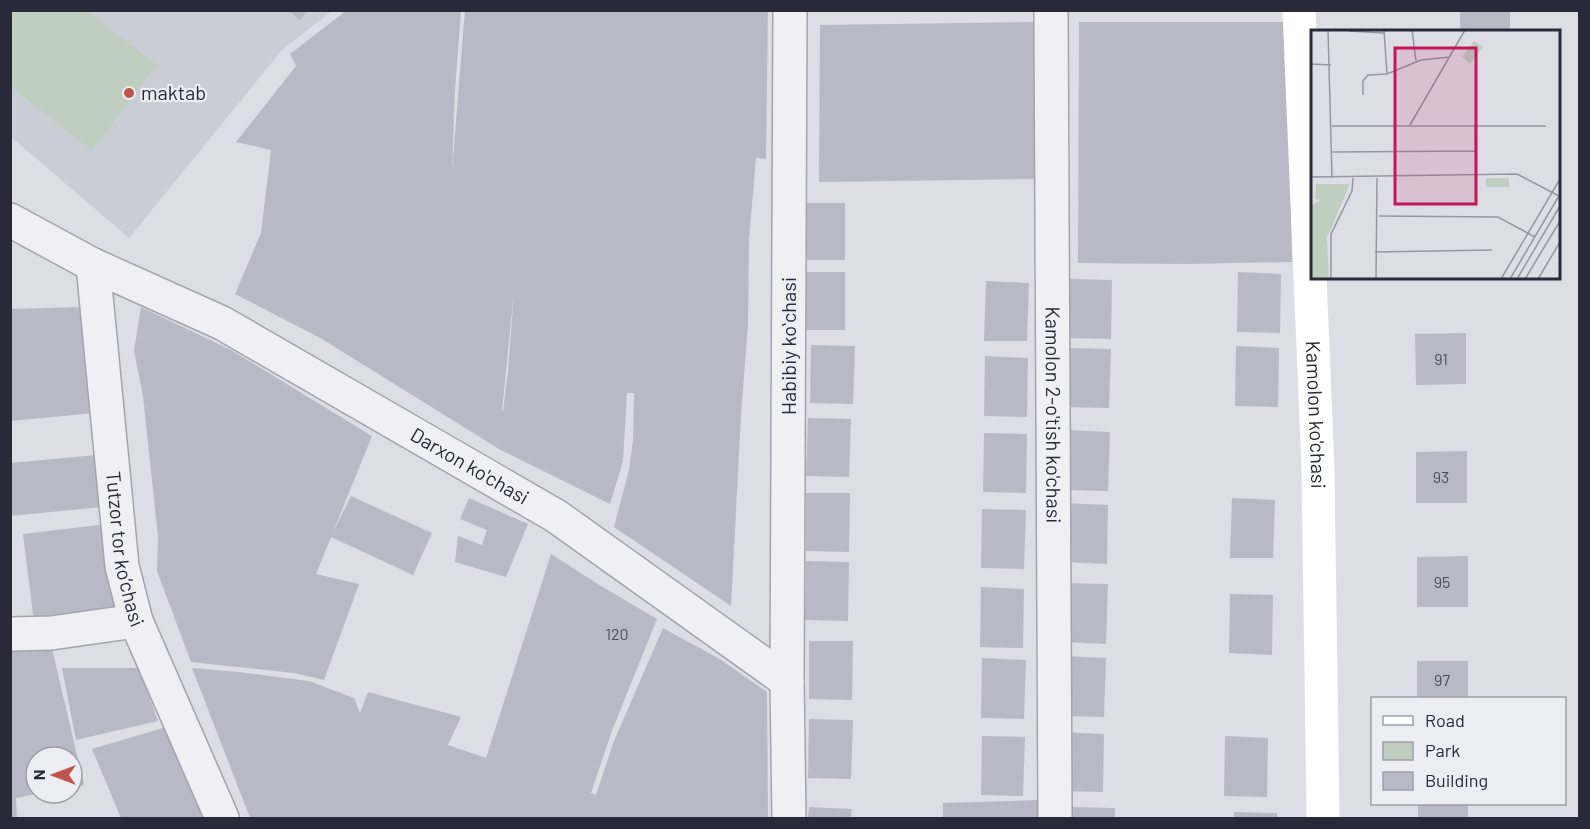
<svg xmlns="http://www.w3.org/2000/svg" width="1590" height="829" font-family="Barlow,sans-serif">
  <rect width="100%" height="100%" fill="#dddee5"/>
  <path fill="#cbcdd6" d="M 11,11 L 332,11 L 282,50 L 129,238 L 11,137 Z"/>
  <path fill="#bfcebf" d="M 10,11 L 87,11 L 157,65 L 92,150 L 11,87 Z"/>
  <path fill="#b7b9c4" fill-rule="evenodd" d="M 288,10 L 308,10 L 300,20 Z
    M 347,10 L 461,10 L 455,90 L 452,170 L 465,10 L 768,10 L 766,159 L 756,158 L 749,239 L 748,324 L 741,415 L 731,606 L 614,527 L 629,470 L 633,440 L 634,393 L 627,393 L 623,461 L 610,504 L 499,449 L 322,339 L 235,294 L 261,233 L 271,150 L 236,142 L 296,66 L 290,54 ZM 514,292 L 508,371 L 503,411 L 502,411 Z
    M 1460,10 L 1510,10 L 1510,32 L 1460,32 Z
    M 1037,22 L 1036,179 L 819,182 L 820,25 Z
    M 1079,22 L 1288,22 L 1292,262 L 1185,264 L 1078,263 Z
    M 800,203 L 845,203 L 845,260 L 800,260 Z
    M 800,272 L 845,272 L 845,330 L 800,330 Z
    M 1238,272 L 1281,274 L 1280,333 L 1237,332 Z
    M 1069,279 L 1112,280 L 1111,339 L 1068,338 Z
    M 986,281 L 1029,283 L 1027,341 L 984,341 Z
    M 83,307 L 95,413 L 10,421 L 10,309 Z
    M 141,307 L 231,350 L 372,436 L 333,532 L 351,496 L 432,533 L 413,575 L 331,537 L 316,574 L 359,584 L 324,680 L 294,673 L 191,662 L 157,571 L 158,537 L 143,396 L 134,351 Z
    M 1466,333 L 1466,384 L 1416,385 L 1415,334 Z
    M 811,345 L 855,346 L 853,404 L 810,403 Z
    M 1236,346 L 1279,348 L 1278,407 L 1235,406 Z
    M 1068,348 L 1111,349 L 1109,408 L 1066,407 Z
    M 985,356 L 1028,358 L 1027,417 L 984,416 Z
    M 808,418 L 851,419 L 849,477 L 806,476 Z
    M 1066,430 L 1110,432 L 1108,491 L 1065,490 Z
    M 984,433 L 1027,434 L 1026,493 L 983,492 Z
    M 1467,451 L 1467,503 L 1416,503 L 1416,452 Z
    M 107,454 L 112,506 L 10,516 L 10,463 Z
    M 806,493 L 850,493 L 849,552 L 806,551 Z
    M 469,498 L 528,524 L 506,577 L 455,562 L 458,536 L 482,545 L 487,530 L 460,519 Z
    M 1232,498 L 1275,500 L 1273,558 L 1230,558 Z
    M 1065,503 L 1108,505 L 1107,564 L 1064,562 Z
    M 982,509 L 1026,510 L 1024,569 L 981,568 Z
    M 116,523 L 134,620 L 35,630 L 23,534 Z
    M 551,554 L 601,586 L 657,619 L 612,731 L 591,793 L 596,795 L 614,741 L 663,628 L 718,658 L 767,692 L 768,818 L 250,818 L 192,668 L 239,672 L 309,681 L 354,698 L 360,713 L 368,692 L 461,717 L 448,745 L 486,758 Z
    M 1468,556 L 1468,607 L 1417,607 L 1417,557 Z
    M 806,561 L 849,562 L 848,621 L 805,620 Z
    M 1064,583 L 1108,584 L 1106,644 L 1063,642 Z
    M 981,587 L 1024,589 L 1023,648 L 980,647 Z
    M 1230,594 L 1273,595 L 1272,655 L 1229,653 Z
    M 50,640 L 84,785 L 72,787 L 72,757 L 36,757 L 36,794 L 16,798 L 17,818 L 10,818 L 10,641 Z
    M 809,641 L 853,641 L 852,700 L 809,699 Z
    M 1063,656 L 1106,658 L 1104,717 L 1061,716 Z
    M 982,658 L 1026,660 L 1024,719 L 981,718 Z
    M 1417,661 L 1468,661 L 1468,698 L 1417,698 Z
    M 62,668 L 139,668 L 158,721 L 76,740 Z
    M 809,719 L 853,720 L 851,779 L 808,778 Z
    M 173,725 L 213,818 L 121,818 L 92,749 Z
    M 1061,732 L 1104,734 L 1103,792 L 1060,791 Z
    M 982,736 L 1025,737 L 1023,796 L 981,795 Z
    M 1225,736 L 1268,738 L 1267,797 L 1224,796 Z
    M 1039,800 L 1039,818 L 943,818 L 943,803 Z
    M 1418,804 L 1468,804 L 1468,818 L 1418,818 Z
    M 809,807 L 852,809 L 851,818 L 808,818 Z
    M 1072,807 L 1115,808 L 1115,818 L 1072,818 Z
    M 1234,812 L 1277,813 L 1277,818 L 1234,818 Z"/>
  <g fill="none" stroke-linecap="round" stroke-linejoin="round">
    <defs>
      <g id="street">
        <path id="s1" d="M 1051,10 L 1055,818"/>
        <path id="s2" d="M 10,220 L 93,265 L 222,323 L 556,516 L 787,681"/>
        <path id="s3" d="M 93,265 L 122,566 L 136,621 L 222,818"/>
        <path d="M 10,634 L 51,633 L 136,621"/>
        <path d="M 789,818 L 787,681 L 790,10"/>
      </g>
    </defs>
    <use href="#street" stroke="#a3a4ae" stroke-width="36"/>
    <use href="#street" stroke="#efeff4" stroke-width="33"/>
    <path stroke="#fff" stroke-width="33" id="s4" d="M 1299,10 L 1318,469 L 1323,818"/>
  </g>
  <circle fill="#be554d" stroke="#ecedf3" stroke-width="2" cx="129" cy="93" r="6"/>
  <g text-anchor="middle" stroke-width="4.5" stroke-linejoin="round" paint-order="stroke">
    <g font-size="16" fill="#4c4e5c">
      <text x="1441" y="365">91</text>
      <text x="1441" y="483">93</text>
      <text x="1442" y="588">95</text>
      <text x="617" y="640">120</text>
      <text x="1442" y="686">97</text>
    </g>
    <g font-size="20" fill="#282a3a" stroke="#ecedf3" text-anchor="start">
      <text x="141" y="100">maktab</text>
    </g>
    <g font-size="20" fill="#282a3a" stroke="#ecedf3">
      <text transform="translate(789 346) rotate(-90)" y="7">Habibiy koʻchasi</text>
      <text dy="7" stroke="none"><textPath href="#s1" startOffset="405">Kamolon 2-o'tish ko'chasi</textPath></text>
      <text dy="7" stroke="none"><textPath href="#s4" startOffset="405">Kamolon ko'chasi</textPath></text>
      <text dy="7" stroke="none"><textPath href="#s2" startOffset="522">Darxon ko'chasi</textPath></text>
      <text dy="7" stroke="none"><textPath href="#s3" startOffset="286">Tutzor tor ko‘chasi</textPath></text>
    </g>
  </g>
  <g transform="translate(1311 30)">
    <rect width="249" height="249" fill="#dddee5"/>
    <path d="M 163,11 L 172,17 L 159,34 L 151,27 ZM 175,148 L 198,148 L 198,157 L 175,157 ZM 5,154 L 39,154 L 16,208 L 18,249 L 0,249 L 0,176 L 10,170 L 4,169 Z" fill="#bfcebf"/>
    <path fill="none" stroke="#9596a1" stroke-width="1.5" d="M 17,0 L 21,148M 73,0 L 76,44M 101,0 L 105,31M 38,1 L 73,3M 0,34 L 20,35M 52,65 L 52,51 L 57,45 L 76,44 L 110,30 L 139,27M 99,95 L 154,0M 164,95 L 165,145M 21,96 L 235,96M 21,122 L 165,121M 0,147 L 206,144 L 248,166M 68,186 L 187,187 L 224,207M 64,222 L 181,220M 20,249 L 20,204 L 41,161 L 42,148M 65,249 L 66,148M 190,249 L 249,149M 199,249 L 249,164M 206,249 L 249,176M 214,249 L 249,191M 227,249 L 249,212"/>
    <path fill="#c2185b" fill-opacity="0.15" stroke="#c2185b" stroke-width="3" d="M 84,18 L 165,18 L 165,174 L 84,174 Z"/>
    <rect width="249" height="249" fill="none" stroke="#282a3a" stroke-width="3"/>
  </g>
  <rect width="1590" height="829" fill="none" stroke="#282a3a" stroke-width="24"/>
  <rect x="1371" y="697" width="195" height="108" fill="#ecedf3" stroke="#9e9fa9" stroke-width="1.5"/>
  <rect x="1383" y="716" width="30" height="9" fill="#ffffff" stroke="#9e9fa9" stroke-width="1.5"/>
  <text x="1425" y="727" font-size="18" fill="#282a3a">Road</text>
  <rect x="1383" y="742" width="30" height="18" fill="#bfcebf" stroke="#9e9fa9" stroke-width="1.5"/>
  <text x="1425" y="757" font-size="18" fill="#282a3a">Park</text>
  <rect x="1383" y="772" width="30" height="18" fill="#b7b9c4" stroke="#9e9fa9" stroke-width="1.5"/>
  <text x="1425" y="787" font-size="18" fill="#282a3a">Building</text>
  <g transform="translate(54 775) rotate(270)"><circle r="28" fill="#ecedf3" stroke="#9e9fa9" stroke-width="1.5"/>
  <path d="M0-4.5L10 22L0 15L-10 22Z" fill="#be554d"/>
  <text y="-9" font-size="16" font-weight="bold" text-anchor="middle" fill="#282a3a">N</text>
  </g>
</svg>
